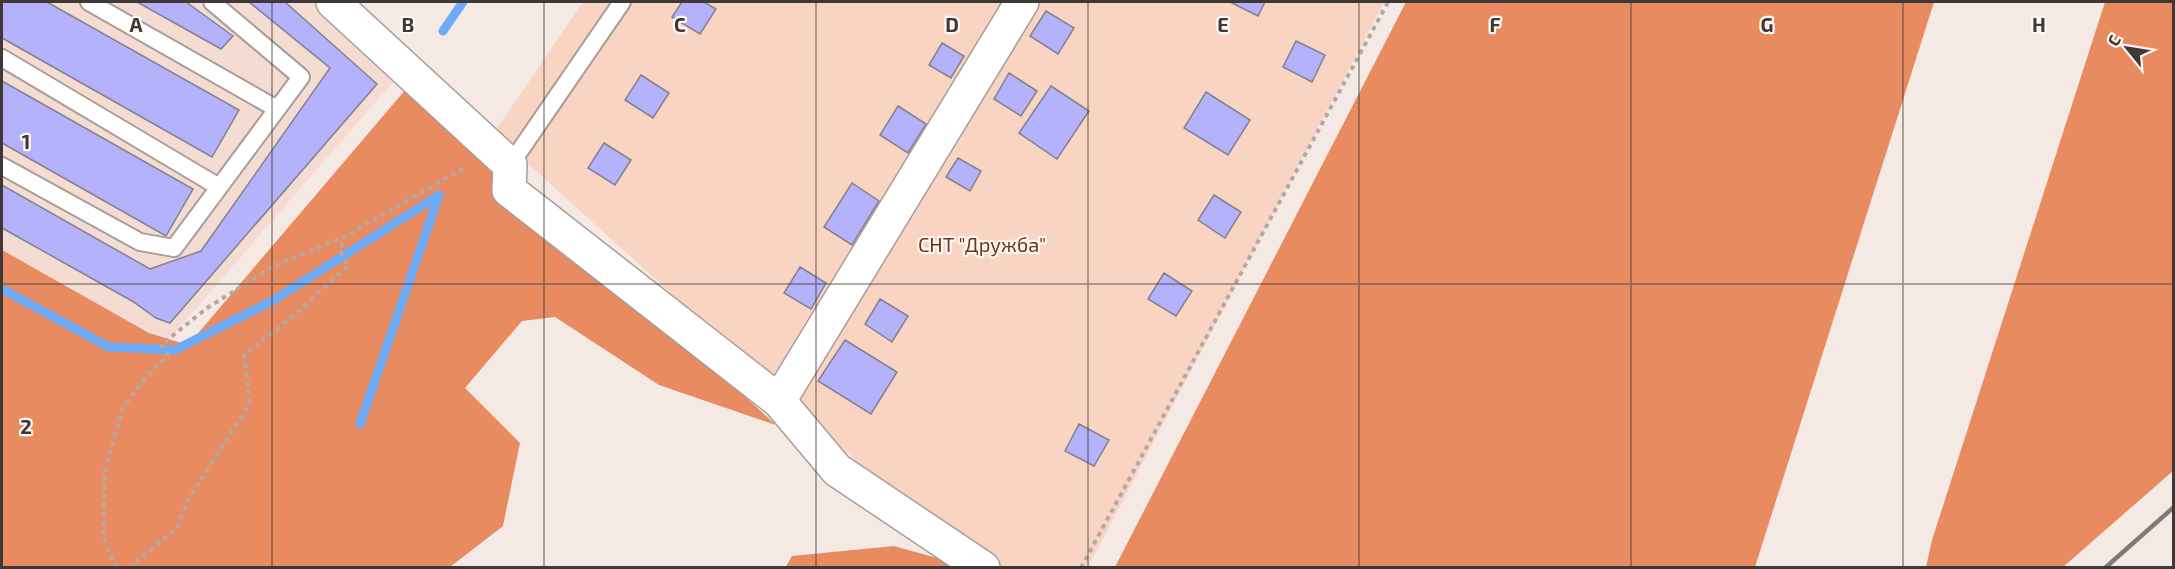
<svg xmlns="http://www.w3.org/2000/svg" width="2175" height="569" font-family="'Exo 2',sans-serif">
  <rect width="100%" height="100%" fill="#f5e9e4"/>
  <path fill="#f5dcd3" d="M 2,2 L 314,2 L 398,76 L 159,351 L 2,262 Z"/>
  <path fill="#fad4c3" d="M 583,2 L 1384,2 L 1088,567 L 974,567 L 494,133 Z"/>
  <path fill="#e88b61" d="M 1406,2 L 1934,2 L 1755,567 L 1115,567 Z
    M 2105,2 L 2173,2 L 2173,471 L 2063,567 L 1926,567 L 1932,540 Z
    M 406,89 L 776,425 L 659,385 L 555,317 L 522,321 L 465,388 L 520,443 L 503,526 L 450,567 L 2,567 L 2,250 L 149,333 L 188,345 Z
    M 894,546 L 969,567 L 785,568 L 792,556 Z"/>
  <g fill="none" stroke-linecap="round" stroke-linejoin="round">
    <path stroke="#6dabf6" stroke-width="9" d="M 443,31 L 463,2
      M 2,289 L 109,347 L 175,350 L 274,300 L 439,195 L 360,424"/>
  </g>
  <path fill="#b4b2fa" stroke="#81818c" stroke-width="1.5" d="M 2,2 L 47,2 L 239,110 L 212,157 L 2,38 Z
    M 137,2 L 186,2 L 233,36 L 221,49 Z
    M 249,2 L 285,2 L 377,84 L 170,323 L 156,318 L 132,301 L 2,228 L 2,185 L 150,269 L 201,251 L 330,68 Z
    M 682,2 L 704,2 L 716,9 L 700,34 L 672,17 Z
    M 1230,2 L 1265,2 L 1258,16 Z
    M 1046,11 L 1074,28 L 1058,54 L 1030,36 Z
    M 1296,41 L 1325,55 L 1312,82 L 1283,67 Z
    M 942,43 L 964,56 L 951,78 L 929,65 Z
    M 1009,73 L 1037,91 L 1021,116 L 994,99 Z
    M 641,75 L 669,93 L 653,118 L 625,100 Z
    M 2,81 L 193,189 L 166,236 L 2,143 Z
    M 1051,86 L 1089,111 L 1057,159 L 1019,133 Z
    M 1206,92 L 1250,120 L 1228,155 L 1184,128 Z
    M 898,106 L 926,124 L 908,153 L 880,135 Z
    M 604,143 L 631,160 L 615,185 L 588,168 Z
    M 958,158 L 981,171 L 970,191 L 946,177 Z
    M 852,183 L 879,201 L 852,245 L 824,227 Z
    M 1214,195 L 1241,212 L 1225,238 L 1198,220 Z
    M 800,267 L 826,283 L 811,309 L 784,293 Z
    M 1164,273 L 1192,291 L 1176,316 L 1148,299 Z
    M 880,299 L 908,316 L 892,342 L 865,324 Z
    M 845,340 L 897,372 L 871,414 L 818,381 Z
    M 1079,424 L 1109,440 L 1094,466 L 1065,451 Z"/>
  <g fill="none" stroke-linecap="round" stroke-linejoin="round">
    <defs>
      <path id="lane" d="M 89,2 L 277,109
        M 2,58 L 219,187
        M 510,165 L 622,2
        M 2,166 L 140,242 L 174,248 L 301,77 L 212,2"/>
      <path id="street" d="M 333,2 L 510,165 L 509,190 L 779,401 L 837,470 L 983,568
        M 779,401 L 1022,2"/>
    </defs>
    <use href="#lane" stroke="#a89d98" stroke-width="20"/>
    <use href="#street" stroke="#a89d98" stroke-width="36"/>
    <path stroke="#b2a8a4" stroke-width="4" stroke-dasharray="4.5 4.5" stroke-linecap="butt" d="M 116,568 L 103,536 L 105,470 L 123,407 L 147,376 L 168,355 L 161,345 L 207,308 L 274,266 L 346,236 L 465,167
      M 129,568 L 177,528 L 190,497 L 250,403 L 244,355 L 292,317 L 348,266 L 340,250 L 345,236
      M 1081,568 L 1388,2"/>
    <use href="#lane" stroke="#fff" stroke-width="16"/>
    <use href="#street" stroke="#fff" stroke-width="33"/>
    <path stroke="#807976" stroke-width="4.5" d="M 2105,568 L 2174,507"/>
  </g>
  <path fill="none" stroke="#3e3937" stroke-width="1.5" stroke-opacity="0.55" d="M 272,2 L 272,568M 544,2 L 544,568M 816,2 L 816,568M 1088,2 L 1088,568M 1359,2 L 1359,568M 1631,2 L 1631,568M 1903,2 L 1903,568M 2,284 L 2174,284"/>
  <g text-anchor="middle" stroke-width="4.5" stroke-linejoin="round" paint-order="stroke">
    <g font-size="20" fill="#6f3315" stroke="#fff7f4">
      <text x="982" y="252">СНТ "Дружба"</text>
    </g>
  </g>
  <g font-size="20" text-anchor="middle" font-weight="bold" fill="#3e3937" stroke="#fff7f4" stroke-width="4.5" stroke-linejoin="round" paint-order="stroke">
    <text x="136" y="32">A</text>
    <text x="408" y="32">B</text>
    <text x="680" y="32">C</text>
    <text x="952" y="32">D</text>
    <text x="1223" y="32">E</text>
    <text x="1495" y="32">F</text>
    <text x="1767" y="32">G</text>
    <text x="2039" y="32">H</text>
    <text x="26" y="149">1</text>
    <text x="26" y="434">2</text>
  </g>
  <rect width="2175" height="569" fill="none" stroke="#3e3937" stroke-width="6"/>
  <g transform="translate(2127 48) rotate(300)" stroke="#fff7f4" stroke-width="4.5" paint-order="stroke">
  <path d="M0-4.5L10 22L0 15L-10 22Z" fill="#3e3937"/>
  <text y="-9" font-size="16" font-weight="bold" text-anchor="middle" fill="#3e3937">С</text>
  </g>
</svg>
